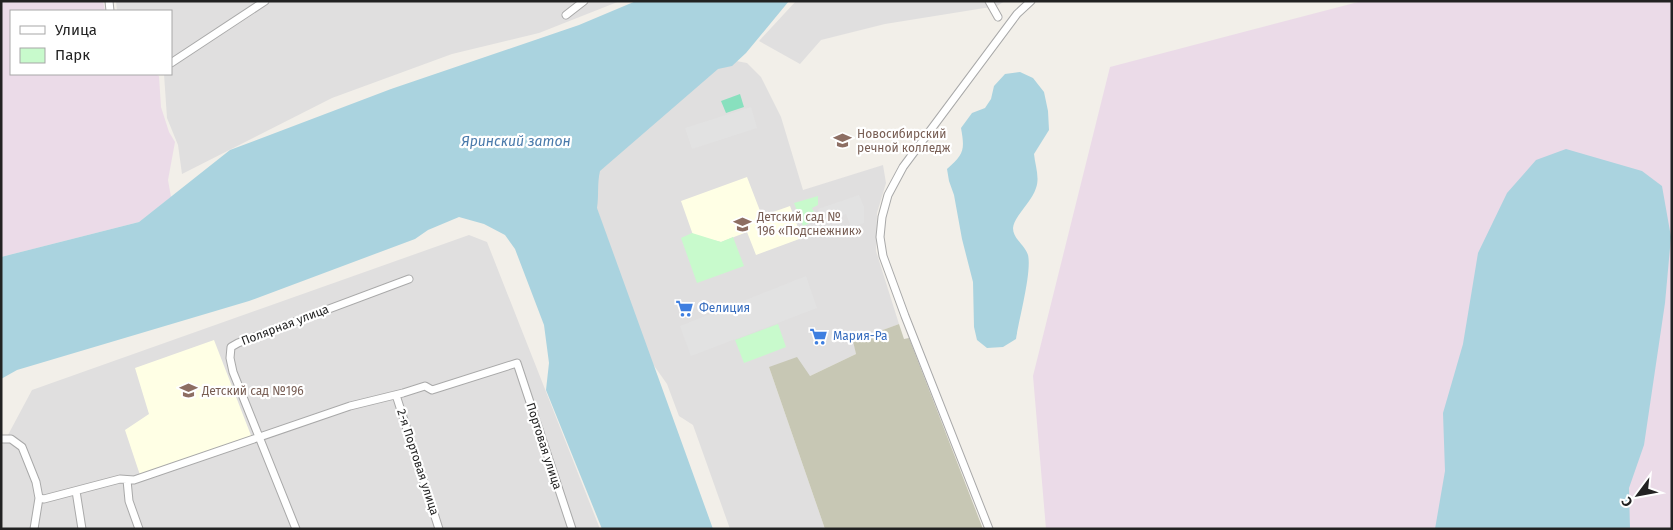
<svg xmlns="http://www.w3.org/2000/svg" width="1673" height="530" font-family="'Fira Sans',sans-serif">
  <rect width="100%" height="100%" fill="#f2efe9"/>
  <path fill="#e0dfdf" d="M 116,1 L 620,1 L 539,33 L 452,54 L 332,98 L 182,174 L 178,145 L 167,118 L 164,74 L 171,74 L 171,11 L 117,11 Z
    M 796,1 L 1005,1 L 997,6 L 885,24 L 821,40 L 800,64 L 759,41 Z
    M 731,60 L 747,63 L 761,77 L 781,117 L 803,190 L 883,165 L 886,183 L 877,213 L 876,251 L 899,324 L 854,341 L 856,354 L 810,376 L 769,367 L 825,529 L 730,529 L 693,425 L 679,416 L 667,384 L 650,360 L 597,209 L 593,178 L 611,154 L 715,67 Z
    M 469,235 L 487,242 L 600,529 L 3,529 L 1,448 L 32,390 Z"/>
  <path fill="#ebdbe8" d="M 1,1 L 103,1 L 105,11 L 11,11 L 11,74 L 155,74 L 159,76 L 161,107 L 169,132 L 175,142 L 168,180 L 171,197 L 139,222 L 1,257 Z
    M 1362,1 L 1672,1 L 1672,529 L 1046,529 L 1033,376 L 1110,67 Z"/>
  <path fill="#ffffe5" d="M 747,177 L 762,216 L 790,206 L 802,238 L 756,255 L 747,232 L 721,242 L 693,235 L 681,201 Z
    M 214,340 L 252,438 L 140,475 L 125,430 L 149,414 L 135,368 Z"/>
  <path fill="#c7c7b4" d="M 899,324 L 904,339 L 909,338 L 983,529 L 825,529 L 769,367 L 797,357 L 810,376 L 856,354 L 853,341 Z"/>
  <path fill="#c8facc" d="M 818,196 L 818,205 L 812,208 L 816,216 L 812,222 L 803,226 L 794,203 Z
    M 692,233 L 721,242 L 733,237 L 744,266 L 697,283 L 681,238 Z
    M 778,324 L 786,347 L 744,363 L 735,340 Z"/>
  <path fill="#88e0be" d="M 740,94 L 744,107 L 726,113 L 721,101 Z"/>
  <path fill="#e2e2e2" d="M 751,107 L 757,128 L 692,149 L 685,128 Z
    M 859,195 L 864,207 L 864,223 L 851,227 L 846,214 L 823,222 L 818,209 Z
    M 806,276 L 817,308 L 691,356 L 680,326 Z"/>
  <path fill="#aad3df" d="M 636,1 L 789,1 L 746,53 L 732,66 L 718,69 L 600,171 C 597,184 599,196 597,208 L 713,529 L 602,529 L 546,390 L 549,363 L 544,325 L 515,249 L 505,235 L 484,224 L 459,217 L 428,230 L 415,239 L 249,301 L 17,370 L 1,379 L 1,257 L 139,222 L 230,150 L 391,89 L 579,25 Z
    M 1020,72 L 1033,78 L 1044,92 L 1048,111 L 1049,130 L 1034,154 C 1035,165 1040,177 1036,188 C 1032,202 1014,216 1013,228 C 1013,239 1025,245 1028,255 C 1032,272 1019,319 1016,339 L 1003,347 L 987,348 L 977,340 L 974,327 L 973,282 L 962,239 L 954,195 L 949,181 L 947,169 C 964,154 965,150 961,128 L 972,113 L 985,108 L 991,99 L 994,86 L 1005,74 Z
    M 1566,149 L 1642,171 L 1662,186 L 1671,237 L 1665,303 L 1644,445 L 1629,488 L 1630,529 L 1435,529 L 1445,471 L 1443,413 L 1463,344 L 1478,253 L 1507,193 L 1536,160 Z"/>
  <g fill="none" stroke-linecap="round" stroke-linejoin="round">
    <defs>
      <path id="minor" d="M 109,1 L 110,11
        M 989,1 L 998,17
        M 566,15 L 584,1
        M 171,63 L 265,1
        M 396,395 L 439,529
        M 1,439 L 11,439 L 22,447 L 36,482 L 39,498 L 34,529
        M 127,480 L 129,501 L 139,529
        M 76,491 L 82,529
        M 39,498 L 44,499 L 120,479 L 134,480 L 350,406 L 403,393 L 425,386 L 432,390 L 517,363 L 572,529
        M 296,529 L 233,372 L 230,358 L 231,347 L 238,343 L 409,279
        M 989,529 L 905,316 L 883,256 L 880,237 L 882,217 L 888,195 L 903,167 L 1017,14 L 1031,1"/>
    </defs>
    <use href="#minor" stroke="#a9a9a9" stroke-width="9"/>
    <use href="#minor" stroke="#fff" stroke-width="7"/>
  </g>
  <defs>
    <symbol id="university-bare" viewBox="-9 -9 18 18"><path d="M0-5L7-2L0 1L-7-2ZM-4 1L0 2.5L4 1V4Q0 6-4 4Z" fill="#8d6e63" stroke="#fff" stroke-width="2.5" paint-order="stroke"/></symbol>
    <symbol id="school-bare" viewBox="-9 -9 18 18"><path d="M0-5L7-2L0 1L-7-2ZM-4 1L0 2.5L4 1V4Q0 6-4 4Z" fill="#8d6e63" stroke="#fff" stroke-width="2.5" paint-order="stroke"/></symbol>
    <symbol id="supermarket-bare" viewBox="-9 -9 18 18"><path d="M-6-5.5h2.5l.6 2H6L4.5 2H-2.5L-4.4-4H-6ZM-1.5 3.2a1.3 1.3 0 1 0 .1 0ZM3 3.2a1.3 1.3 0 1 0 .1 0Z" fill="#3f7fe0" stroke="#fff" stroke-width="2.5" paint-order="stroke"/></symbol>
  </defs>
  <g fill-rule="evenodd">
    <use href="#university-bare" x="830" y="128" width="25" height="25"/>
    <use href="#school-bare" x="730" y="212" width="25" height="25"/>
    <use href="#supermarket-bare" x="672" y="296" width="25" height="25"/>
    <use href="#supermarket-bare" x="806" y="324" width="25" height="25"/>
    <use href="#school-bare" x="176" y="378" width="25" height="25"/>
  </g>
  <g text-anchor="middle" stroke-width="4.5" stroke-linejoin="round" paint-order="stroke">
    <g font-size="12" fill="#785e54" stroke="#fff" text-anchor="start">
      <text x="857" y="138">Новосибирский<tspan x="857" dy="14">речной колледж</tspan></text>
      <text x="757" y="221">Детский сад №<tspan x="757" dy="14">196 «Подснежник»</tspan></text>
      <text x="202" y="395">Детский сад №196</text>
    </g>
    <g font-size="12" fill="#366cbe" stroke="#fff" text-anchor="start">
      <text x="699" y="312">Фелиция</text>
      <text x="833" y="340">Мария-Ра</text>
    </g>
    <g font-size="12" fill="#222" stroke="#fff">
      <text transform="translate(285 325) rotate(-21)" y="4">Полярная улица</text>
      <text transform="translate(544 446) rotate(72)" y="4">Портовая улица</text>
      <text transform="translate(418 462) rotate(72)" y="4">2-я Портовая улица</text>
    </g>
    <g font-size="14" font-style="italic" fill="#4a7aab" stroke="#fff">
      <text x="516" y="146">Яринский затон</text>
    </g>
  </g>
  <rect width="1673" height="530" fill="none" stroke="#222222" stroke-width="5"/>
  <rect x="10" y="10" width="162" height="65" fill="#ffffff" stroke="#a7a7a7"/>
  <rect x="20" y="26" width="25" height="8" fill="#ffffff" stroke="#a7a7a7"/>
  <text x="55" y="35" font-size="15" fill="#222222">Улица</text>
  <rect x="20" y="48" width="25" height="15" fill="#c8facc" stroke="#a7a7a7"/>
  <text x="55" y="60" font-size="15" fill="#222222">Парк</text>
  <g transform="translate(1638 495) rotate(238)" stroke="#ffffff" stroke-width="4" paint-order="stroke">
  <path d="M0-4L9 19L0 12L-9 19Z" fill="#222222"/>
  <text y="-8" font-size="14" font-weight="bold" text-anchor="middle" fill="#222222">С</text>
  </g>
</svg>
